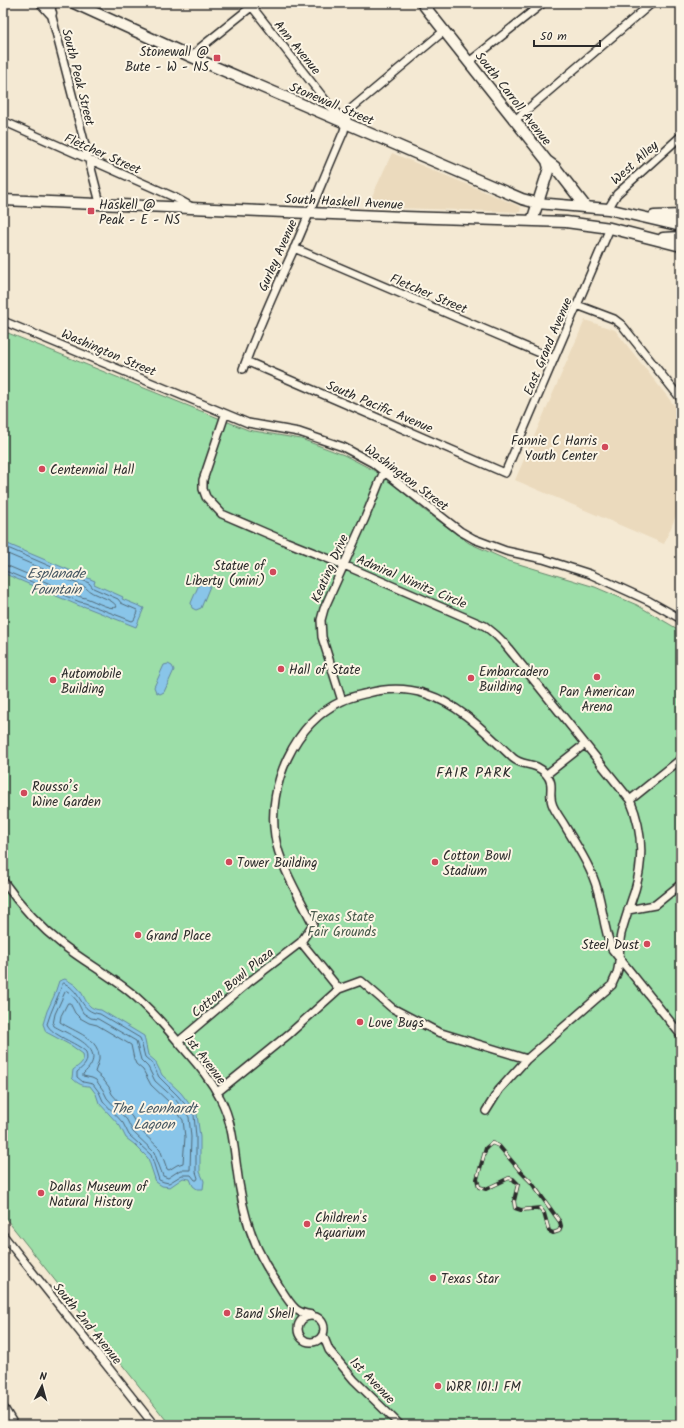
<svg xmlns="http://www.w3.org/2000/svg" width="684" height="1428" font-family="Kalam,sans-serif">
  <rect width="100%" height="100%" fill="#f4e9d3"/>
  <filter id="ink" filterUnits="userSpaceOnUse"><feTurbulence type="fractalNoise" baseFrequency=".025" numOctaves="2"/><feDisplacementMap in="SourceGraphic" scale="8" xChannelSelector="R" yChannelSelector="G"/><feConvolveMatrix kernelMatrix="1 2 1 2 8 2 1 2 1" color-interpolation-filters="sRGB"/></filter>
  <g filter="url(#ink)">
    <path fill="#ebdabd" d="M 392,153 L 521,207 L 520,212 L 367,207 Z
      M 585,320 L 615,330 L 681,414 L 681,504 L 664,544 L 515,480 Z"/>
    <path fill="#9cdea8" stroke="#64846a" d="M 3,331 L 248,430 L 301,439 L 344,455 L 375,471 L 393,484 L 424,510 L 469,543 L 509,561 L 595,587 L 637,605 L 681,631 L 681,1425 L 170,1425 L 3,1215 Z"/>
    <path fill="#89c5e9" stroke="#63879d" d="M 3,542 L 95,581 L 94,584 L 123,597 L 122,599 L 144,608 L 136,627 L 83,606 L 82,607 L 3,573 Z
      M 205,580 L 209,582 L 210,586 L 201,608 L 196,610 L 192,608 L 191,603 L 200,582 Z
      M 168,664 L 172,666 L 174,670 L 164,692 L 160,694 L 156,692 L 154,687 L 164,665 Z
      M 65,979 C 68,981 73,983 76,986 C 87,996 84,1009 101,1010 L 144,1036 L 148,1055 L 155,1061 L 162,1075 L 181,1093 L 197,1114 L 200,1137 L 200,1172 L 204,1181 L 203,1189 L 197,1189 L 193,1186 L 190,1179 L 183,1178 L 170,1187 L 162,1186 L 156,1182 L 148,1158 L 134,1144 L 126,1138 L 120,1126 L 99,1103 L 96,1094 L 90,1086 C 82,1086 78,1084 72,1078 L 73,1070 C 79,1065 85,1063 83,1054 L 72,1046 L 46,1032 L 43,1024 L 47,1011 L 54,996 L 59,981 Z"/>
    <g fill="none" stroke-linecap="round" stroke-linejoin="round">
      <path stroke="#516977" stroke-width="1" d="M 3,546 L 89,583 L 93,588 L 118,599 L 121,603 L 137,610 L 138,612 L 134,620 L 132,621 L 85,603 L 80,602 L 3,570
        M 3,552 L 85,587 C 93,597 112,597 117,607 C 108,611 92,598 81,597 L 8,566 L 3,565
        M 64,983 C 84,993 78,1011 100,1014 L 140,1038 L 145,1057 L 152,1063 L 159,1077 L 178,1096 L 194,1115 L 196,1137 L 196,1172 L 198,1178 L 197,1180 L 195,1180 L 191,1175 L 182,1175 L 169,1183 L 164,1182 L 159,1180 L 151,1155 L 129,1135 L 123,1123 L 103,1101 L 99,1092 L 93,1084 L 83,1082 L 77,1077 L 77,1072 C 84,1066 89,1063 86,1052 C 76,1042 52,1036 47,1024 C 51,1010 58,998 62,985 Z
        M 67,991 L 70,993 L 77,1001 L 83,1013 L 91,1018 L 98,1019 L 136,1041 L 141,1060 L 148,1067 L 155,1081 L 175,1099 L 189,1117 L 191,1137 L 190,1170 L 180,1170 L 168,1178 L 163,1176 L 154,1152 L 133,1132 L 127,1120 L 107,1098 L 103,1090 L 96,1080 L 92,1078 L 83,1076 L 83,1074 C 111,1049 73,1037 54,1026 L 53,1024 L 55,1014 L 65,992 Z
        M 68,1003 L 70,1003 L 75,1013 L 80,1018 L 89,1023 L 97,1025 L 131,1045 L 134,1059 L 136,1064 L 143,1070 L 151,1085 L 170,1103 L 183,1120 L 185,1137 L 183,1163 L 177,1165 L 169,1170 L 167,1169 L 160,1149 L 138,1128 L 132,1117 L 112,1094 L 109,1087 L 102,1078 L 95,1072 C 96,1068 98,1064 99,1060 C 101,1038 74,1032 60,1022 L 61,1016 Z"/>
      <defs>
        <path id="street" d="M 52,3 L 51,13 L 100,203
          M 249,3 L 330,106 L 344,121
          M 192,57 L 200,48 L 256,3
          M 469,62 L 543,3
          M 515,120 L 652,3
          M 3,121 L 174,197 L 192,207
          M 608,209 L 617,194 L 681,136
          M 294,248 L 554,359
          M 577,305 L 614,319 L 622,325 L 681,399
          M 3,321 L 248,423 L 299,432 L 343,447 L 373,463 L 447,521 L 460,531 L 474,539 L 506,551 L 543,559 L 590,574 L 649,601 L 681,619
          M 246,361 L 505,473 L 610,228
          M 243,369 C 258,328 276,288 294,249 C 311,210 327,170 344,131 L 348,114 L 352,108 L 444,31
          M 225,415 L 203,480 L 203,489 L 206,497 L 222,514 L 287,542 L 344,565 L 485,626 L 496,635 L 504,643 L 630,800
          M 342,701 L 322,637 L 321,620 L 324,609 L 365,518 L 384,471
          M 547,774 L 585,744
          M 3,881 C 20,905 40,927 63,945 C 85,962 109,975 130,992 C 151,1009 169,1031 186,1051 C 199,1066 211,1080 220,1098 C 235,1126 234,1158 240,1189 C 245,1221 257,1254 276,1281 C 281,1289 290,1305 297,1310 C 301,1313 307,1314 312,1315
          M 628,910 L 655,905 L 681,884
          M 178,1042 L 249,982 L 301,942
          M 527,1059 L 438,1032 L 392,1008 L 361,981 L 339,989 L 301,942 L 313,924 C 300,898 279,864 275,836 C 267,786 294,723 342,701 C 350,697 360,695 368,693 C 387,688 407,688 426,694 C 461,705 487,734 513,758 C 523,767 535,761 546,774 C 556,785 547,794 553,806 C 556,813 561,819 565,826 C 575,843 586,859 593,877 C 603,900 602,926 612,949 L 681,1035
          M 220,1090 L 289,1034 L 339,989
          M 486,1111 L 499,1090 L 527,1059 L 612,985 C 613,981 616,977 617,973 C 621,961 618,947 621,934 C 625,919 630,905 635,890 C 644,859 643,830 630,800 L 681,759
          M 3,1235 L 154,1425
          M298 1329a13 13 0 1 1 26 0a13 13 0 1 1-26 0Z
          M 323,1335 L 329,1350 L 354,1380 L 400,1425"/>
        <path id="secondary" d="M 42,3 L 51,13
          M 74,3 L 192,57 L 522,199 L 537,203 L 608,209 L 681,226
          M 422,3 L 547,161 L 555,167 L 586,207
          M 3,200 L 404,217 L 566,222 L 610,228 L 681,246
          M 654,216 L 681,215
          M 532,221 L 549,168 L 547,161
          M 663,238 L 681,237"/>
        <path id="primary" d="M 3,1410 L 12,1425"/>
      </defs>
      <use href="#street" stroke="#2b2b2b" stroke-width="10"/>
      <use href="#secondary" stroke="#2b2b2b" stroke-width="13"/>
      <use href="#primary" stroke="#2b2b2b" stroke-width="14"/>
      <use href="#street" stroke="#fcf5e5" stroke-width="7"/>
      <use href="#secondary" stroke="#fcf5e5" stroke-width="10"/>
      <use href="#primary" stroke="#fcf5e5" stroke-width="11"/>
      <defs>
        <path id="rail" d="M 492,1143 L 499,1146 L 521,1172 L 531,1182 L 560,1222 L 561,1226 L 559,1231 L 553,1233 L 549,1231 L 544,1213 L 540,1208 L 521,1210 L 515,1208 L 514,1201 L 518,1184 L 513,1179 L 509,1178 L 486,1189 L 479,1187 L 477,1179 L 486,1148 Z"/>
      </defs>
      <use href="#rail" stroke="#2b2b2b" stroke-width="4"/>
      <use href="#rail" stroke="#fcf5e5" stroke-width="2.5" stroke-dasharray="8" stroke-linecap="butt"/>
    </g>
  </g>
  <g fill="#d1495b" stroke="#fcf5e5" stroke-width="1.5">
    <rect x="213" y="54" width="8" height="8" rx="2"/>
    <rect x="87" y="207" width="8" height="8" rx="2"/>
    <circle cx="605" cy="447" r="4"/>
    <circle cx="42" cy="469" r="4"/>
    <circle cx="273" cy="572" r="4"/>
    <circle cx="281" cy="669" r="4"/>
    <circle cx="597" cy="677" r="4"/>
    <circle cx="471" cy="678" r="4"/>
    <circle cx="53" cy="680" r="4"/>
    <circle cx="24" cy="793" r="4"/>
    <circle cx="229" cy="862" r="4"/>
    <circle cx="435" cy="862" r="4"/>
    <circle cx="138" cy="935" r="4"/>
    <circle cx="647" cy="944" r="4"/>
    <circle cx="360" cy="1022" r="4"/>
    <circle cx="41" cy="1193" r="4"/>
    <circle cx="307" cy="1224" r="4"/>
    <circle cx="433" cy="1278" r="4"/>
    <circle cx="227" cy="1313" r="4"/>
    <circle cx="438" cy="1386" r="4"/>
  </g>
  <g text-anchor="middle" stroke-width="4" stroke-linejoin="round" paint-order="stroke">
    <g font-size="13" fill="#2b2b2b" stroke="#fcf5e5">
      <text transform="translate(298 47) rotate(51)" y="5">Ann Avenue</text>
      <text transform="translate(79 77) rotate(76)" y="5">South Peak Street</text>
      <text transform="translate(514 98) rotate(52)" y="5">South Carroll Avenue</text>
      <text transform="translate(332 103) rotate(23)" y="5">Stonewall Street</text>
      <text transform="translate(103 153) rotate(24)" y="5">Fletcher Street</text>
      <text transform="translate(634 162) rotate(-42)" y="5">West Alley</text>
      <text transform="translate(344 201) rotate(3)" y="5">South Haskell Avenue</text>
      <text transform="translate(277 255) rotate(-66)" y="5">Gurley Avenue</text>
      <text transform="translate(429 293) rotate(23)" y="5">Fletcher Street</text>
      <text transform="translate(547 346) rotate(-67)" y="5">East Grand Avenue</text>
      <text transform="translate(109 352) rotate(23)" y="5">Washington Street</text>
      <text transform="translate(380 406) rotate(23)" y="5">South Pacific Avenue</text>
      <text transform="translate(407 477) rotate(37)" y="5">Washington Street</text>
      <text transform="translate(329 568) rotate(-66)" y="5">Keating Drive</text>
      <text transform="translate(412 581) rotate(23)" y="5">Admiral Nimitz Circle</text>
      <text transform="translate(232 982) rotate(-39)" y="5">Cotton Bowl Plaza</text>
      <text transform="translate(206 1059) rotate(52)" y="5">1st Avenue</text>
      <text transform="translate(88 1323) rotate(51)" y="5">South 2nd Avenue</text>
      <text transform="translate(373 1380) rotate(46)" y="5">1st Avenue</text>
    </g>
    <g font-size="13" fill="#2b2b2b" stroke="#fcf5e5" text-anchor="start">
      <text x="209" y="56" text-anchor="end">Stonewall @<tspan x="209" dy="15">Bute - W - NS</tspan></text>
      <text x="99" y="209">Haskell @<tspan x="99" dy="15">Peak - E - NS</tspan></text>
      <text x="597" y="445" text-anchor="end">Fannie C Harris<tspan x="597" dy="15">Youth Center</tspan></text>
      <text x="50" y="474">Centennial Hall</text>
      <text x="265" y="570" text-anchor="end">Statue of<tspan x="265" dy="15">Liberty (mini)</tspan></text>
      <text x="289" y="674">Hall of State</text>
      <text x="479" y="676">Embarcadero<tspan x="479" dy="15">Building</tspan></text>
      <text x="61" y="678">Automobile<tspan x="61" dy="15">Building</tspan></text>
      <text x="597" y="696" text-anchor="middle">Pan American<tspan x="597" dy="15">Arena</tspan></text>
      <text x="32" y="791">Rousso’s<tspan x="32" dy="15">Wine Garden</tspan></text>
      <text x="443" y="860">Cotton Bowl<tspan x="443" dy="15">Stadium</tspan></text>
      <text x="237" y="867">Tower Building</text>
      <text x="146" y="940">Grand Place</text>
      <text x="639" y="949" text-anchor="end">Steel Dust</text>
      <text x="368" y="1027">Love Bugs</text>
      <text x="49" y="1191">Dallas Museum of<tspan x="49" dy="15">Natural History</tspan></text>
      <text x="315" y="1222">Children's<tspan x="315" dy="15">Aquarium</tspan></text>
      <text x="441" y="1283">Texas Star</text>
      <text x="235" y="1318">Band Shell</text>
      <text x="446" y="1391">WRR 101.1 FM</text>
    </g>
    <g font-size="13" fill="#47584a" stroke="#fcf5e5">
      <text x="342" y="921">Texas State<tspan x="342" dy="15">Fair Grounds</tspan></text>
    </g>
    <g font-size="14" font-style="italic" fill="#475964" stroke="#fcf5e5">
      <text x="56" y="578">Esplanade<tspan x="56" dy="16">Fountain</tspan></text>
      <text x="154" y="1113">The Leonhardt<tspan x="154" dy="16">Lagoon</tspan></text>
    </g>
    <g font-size="14" letter-spacing="1" fill="#2b2b2b" stroke="#fcf5e5">
      <text x="474" y="777">FAIR PARK</text>
    </g>
  </g>
  <rect width="684" height="1428" fill="none" stroke="#fcf5e5" stroke-width="16"/>
  <rect x="8" y="8" width="668" height="1412" fill="none" stroke="#2b2b2b" stroke-width="1.5" filter="url(#ink)"/>
  <g transform="translate(42 1386) rotate(6)" stroke="#fcf5e5" stroke-width="3" paint-order="stroke">
  <path d="M0-3L7 15L0 10L-7 15Z" fill="#2b2b2b"/>
  <text y="-6" font-size="11" font-weight="bold" text-anchor="middle" fill="#2b2b2b">N</text>
  </g>
  <path d="M534 40v6h66v-6" fill="none" stroke="#2b2b2b" stroke-width="2"/>
  <text x="540" y="40" font-size="12" fill="#2b2b2b" stroke="#fcf5e5" stroke-width="3" paint-order="stroke">50 m</text>
</svg>
